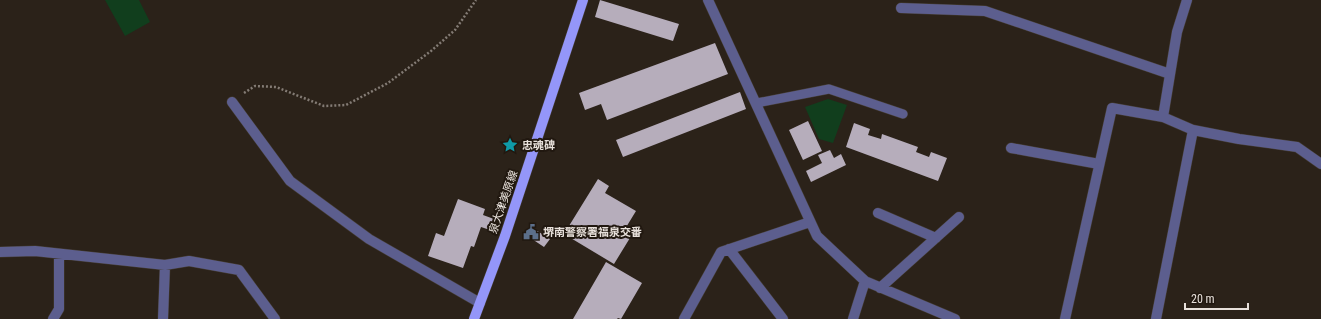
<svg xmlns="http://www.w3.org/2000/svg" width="1321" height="319" font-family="'Roboto Condensed','Noto Sans JP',sans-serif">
  <rect width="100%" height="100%" fill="#2b2219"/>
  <path fill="#113e1d" d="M 105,0 L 139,0 L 150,22 L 125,36 Z
    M 828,99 L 847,105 L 833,143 L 819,139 L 805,107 Z"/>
  <path fill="#b6adbb" d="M 600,0 L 679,24 L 673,41 L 595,17 Z
    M 715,43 L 728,74 L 607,120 L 601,104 L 585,110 L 579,93 Z
    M 740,92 L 746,109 L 623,157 L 616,140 Z
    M 808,121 L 822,151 L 803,160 L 789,130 Z
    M 854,123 L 870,129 L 868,135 L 881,139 L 882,134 L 918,147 L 916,152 L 929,157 L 931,152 L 947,158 L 938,181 L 846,147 Z
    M 830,150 L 834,158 L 841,154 L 846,165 L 811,182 L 806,171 L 822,163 L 818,155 Z
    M 598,179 L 609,186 L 605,193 L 636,211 L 625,229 L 633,233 L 614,264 L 564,234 Z
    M 458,199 L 485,209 L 483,215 L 494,219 L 490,230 L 481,227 L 474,247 L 471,246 L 463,268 L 428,256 L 436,233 L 444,236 Z
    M 531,227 L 550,239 L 544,247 L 526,235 Z
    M 606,262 L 642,283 L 621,319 L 618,318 L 617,319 L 573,319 Z"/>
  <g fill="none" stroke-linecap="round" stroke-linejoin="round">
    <defs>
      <path id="lane" d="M 757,103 L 829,89 L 903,114"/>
      <path id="street" d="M 708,0 L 817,236 L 865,281 L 955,319
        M 901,8 L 985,11 L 1170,74
        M 232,102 L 290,181 L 369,239 L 480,303
        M 1193,130 L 1239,139 L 1297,147 L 1321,164
        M 1011,148 L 1099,164
        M 878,213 L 936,238
        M 729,249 L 783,319
        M 0,252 L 35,251 L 165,265 L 189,261 L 239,270 L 275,319
        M 880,288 L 959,217
        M 53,319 L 59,309 L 59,254
        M 163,319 L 165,265
        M 684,319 L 721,252 L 810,222
        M 853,319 L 865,281
        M 1065,319 L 1112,108 L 1163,117
        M 1156,319 L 1193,130 L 1163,117 L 1177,32 L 1187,0"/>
      <path id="primary" d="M 474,319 L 505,236 L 583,0"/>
    </defs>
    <use href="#lane" stroke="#453d34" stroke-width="10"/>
    <use href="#street" stroke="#453d34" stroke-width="11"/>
    <use href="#primary" stroke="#453d34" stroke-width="11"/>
    <path stroke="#837b74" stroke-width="2.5" stroke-dasharray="2 2" stroke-linecap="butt" d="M 244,93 L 255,86 L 276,87 L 324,106 L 346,105 L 388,83 L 431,51 L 455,30 L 476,0"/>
    <use href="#lane" stroke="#5c5e8e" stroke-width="9"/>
    <use href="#street" stroke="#5c5e8e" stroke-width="10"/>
    <use href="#primary" stroke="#9496f9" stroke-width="10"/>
  </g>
  <defs>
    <symbol id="sight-bare" viewBox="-9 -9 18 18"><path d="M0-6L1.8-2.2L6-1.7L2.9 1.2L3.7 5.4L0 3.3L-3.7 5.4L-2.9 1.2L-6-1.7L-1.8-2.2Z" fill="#0f9aa8" stroke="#211810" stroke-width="2.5" paint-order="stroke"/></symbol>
    <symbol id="civic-bare" viewBox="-9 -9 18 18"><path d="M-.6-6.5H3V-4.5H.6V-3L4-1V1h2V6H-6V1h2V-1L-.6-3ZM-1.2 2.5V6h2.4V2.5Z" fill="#5c6f8a" stroke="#211810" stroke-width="2.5" paint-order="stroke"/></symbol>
  </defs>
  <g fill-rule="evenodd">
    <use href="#sight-bare" x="499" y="134" width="22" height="22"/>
    <use href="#civic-bare" x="520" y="221" width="22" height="22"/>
  </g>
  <g text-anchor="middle" stroke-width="4" stroke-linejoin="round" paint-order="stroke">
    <g font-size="11" font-weight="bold" fill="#e8e1db" stroke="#211810" text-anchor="start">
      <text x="522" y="149">忠魂碑</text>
      <text x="543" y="236">堺南警察署福泉交番</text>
    </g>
    <g font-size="11" fill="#e8e1db" stroke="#211810">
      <text transform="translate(503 202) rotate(-71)" y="4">泉大津美原線</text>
    </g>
  </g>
  <path d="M1185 303v6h63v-6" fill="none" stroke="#e8e1db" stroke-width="2"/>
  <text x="1191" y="303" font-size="12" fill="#e8e1db" stroke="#211810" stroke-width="3" paint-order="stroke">20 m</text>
</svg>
